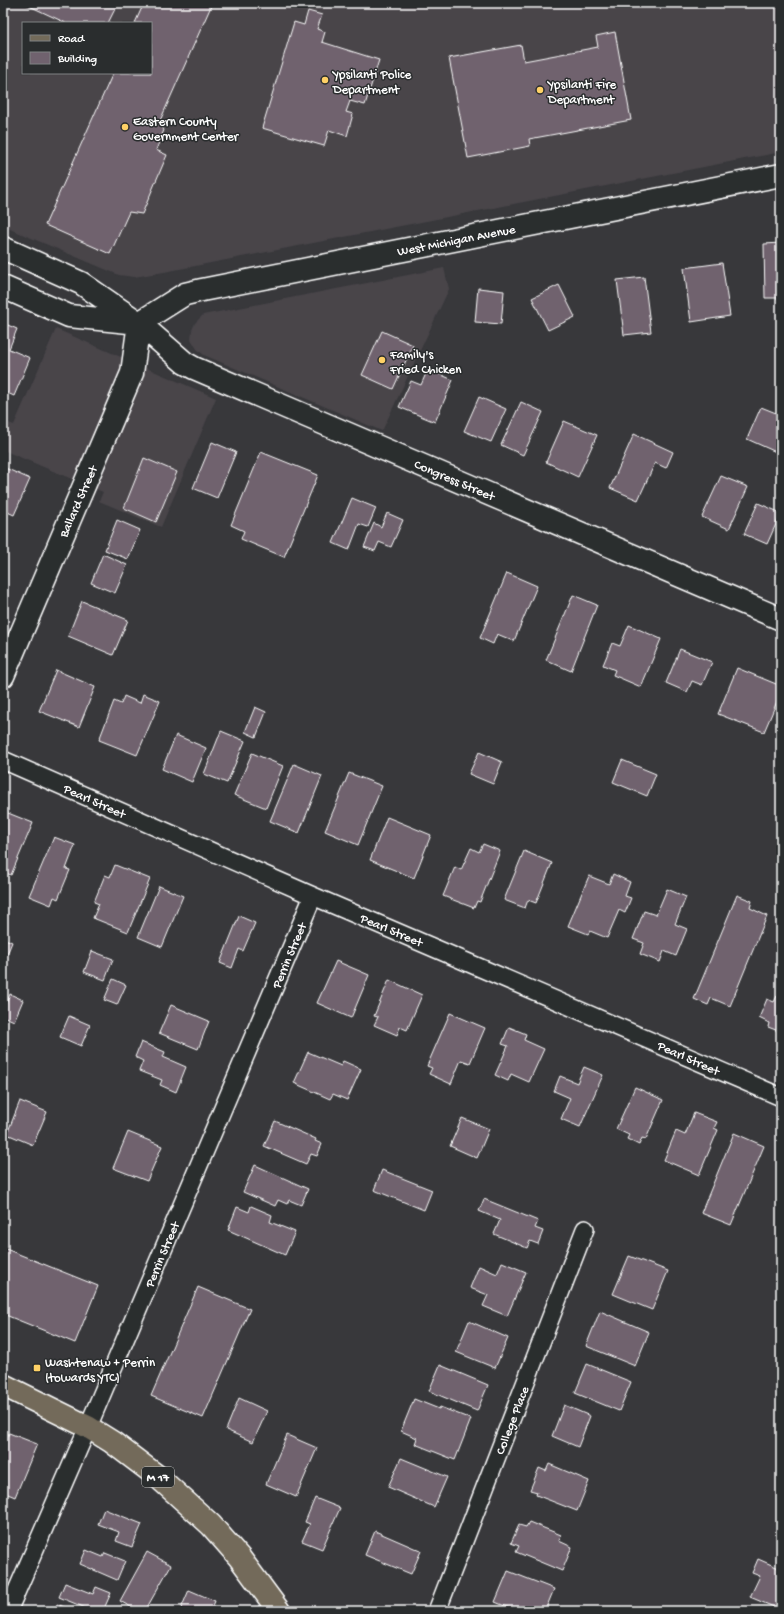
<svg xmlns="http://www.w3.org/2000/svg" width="784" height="1614" font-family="'Gochi Hand',sans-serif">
  <rect width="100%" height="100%" fill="#38383b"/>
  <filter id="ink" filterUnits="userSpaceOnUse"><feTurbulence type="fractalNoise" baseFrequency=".025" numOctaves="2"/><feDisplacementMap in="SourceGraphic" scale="8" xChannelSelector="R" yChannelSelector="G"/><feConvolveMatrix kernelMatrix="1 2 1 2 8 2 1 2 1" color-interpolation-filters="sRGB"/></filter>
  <g filter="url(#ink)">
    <path fill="#49454a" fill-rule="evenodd" d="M 3,3 L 781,3 L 781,152 L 164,272 L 134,277 L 119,275 L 3,226 ZM 23,23 L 151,23 L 151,73 L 23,73 Z
      M 444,268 L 449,289 L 382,431 L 204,355 L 197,349 L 191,339 L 192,330 L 195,323 L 203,315 Z
      M 56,329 L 216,398 L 161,527 L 99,501 L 103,492 L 3,450 L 3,421 L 14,425 Z"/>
    <path fill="#70626e" stroke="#fff" d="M 23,3 L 118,3 L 108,23 L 66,23 Z
      M 144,3 L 212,4 L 159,123 L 164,130 L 156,150 L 167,155 L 142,214 L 129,212 L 110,254 L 45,225 L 113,73 L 151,73 L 151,23 L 135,23 Z
      M 308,11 L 322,15 L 317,29 L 325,32 L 322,42 L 379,60 L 365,105 L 350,101 L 346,112 L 353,114 L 347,136 L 329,130 L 324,146 L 262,128 L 294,22 L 304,25 Z
      M 615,32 L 631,120 L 529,139 L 530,146 L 468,158 L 449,58 L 521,45 L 524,61 L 598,47 L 596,36 Z
      M 781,243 L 781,310 L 780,310 L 779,298 L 765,298 L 764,244 Z
      M 722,263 L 730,316 L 691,322 L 684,268 Z
      M 644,277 L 651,332 L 624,335 L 617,280 Z
      M 559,285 L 575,317 L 548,330 L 532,298 Z
      M 478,288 L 504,291 L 501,324 L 475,322 Z
      M 3,323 L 17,329 L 9,349 L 30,358 L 14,396 L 3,391 Z
      M 382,331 L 413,345 L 393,389 L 362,375 Z
      M 428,369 L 453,380 L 435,422 L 399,407 L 411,381 L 421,385 Z
      M 479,397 L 506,409 L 491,442 L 464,431 Z
      M 521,402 L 543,412 L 523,455 L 501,445 Z
      M 761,407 L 781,415 L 781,442 L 776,452 L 747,439 Z
      M 564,421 L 597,435 L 578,477 L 546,462 Z
      M 634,434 L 673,452 L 666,468 L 655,463 L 638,500 L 610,488 Z
      M 212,442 L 236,452 L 217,498 L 193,488 Z
      M 261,452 L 318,475 L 284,557 L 241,539 L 244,531 L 231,525 Z
      M 144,458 L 177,472 L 156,522 L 124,508 Z
      M 3,467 L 30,479 L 14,515 L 3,510 Z
      M 721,476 L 748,487 L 729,529 L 702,517 Z
      M 352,498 L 376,508 L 368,527 L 359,524 L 349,550 L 333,543 Z
      M 758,503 L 781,513 L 767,544 L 744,534 Z
      M 387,513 L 403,520 L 391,547 L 379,542 L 375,551 L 364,547 L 374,523 L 381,527 Z
      M 117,520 L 140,530 L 128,559 L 105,550 Z
      M 103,554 L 127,565 L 115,593 L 91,583 Z
      M 507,573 L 537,586 L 514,641 L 497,634 L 493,644 L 480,638 Z
      M 573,595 L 597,605 L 571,671 L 546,660 Z
      M 82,601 L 128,620 L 113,655 L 68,636 Z
      M 629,625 L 661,639 L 641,687 L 613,675 L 615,670 L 603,665 L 612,643 L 620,646 Z
      M 680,649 L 712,662 L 702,685 L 692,681 L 687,692 L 666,683 Z
      M 737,668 L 781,686 L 781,692 L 764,732 L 718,714 Z
      M 56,670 L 95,687 L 79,727 L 39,711 Z
      M 143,694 L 160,701 L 137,755 L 99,740 L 114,701 L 121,704 L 124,696 L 140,703 Z
      M 255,707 L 266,712 L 256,737 L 245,732 Z
      M 221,731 L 245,741 L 227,783 L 204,774 Z
      M 176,735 L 206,748 L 192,782 L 162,769 Z
      M 479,752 L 502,762 L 493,784 L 469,774 Z
      M 252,753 L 283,766 L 266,808 L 234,795 Z
      M 622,760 L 656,774 L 647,796 L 613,782 Z
      M 294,764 L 322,776 L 299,833 L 270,821 Z
      M 349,773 L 382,786 L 358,845 L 325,831 Z
      M 3,811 L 33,823 L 11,875 L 3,872 Z
      M 387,817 L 431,835 L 414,878 L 370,860 Z
      M 54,837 L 75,845 L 66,869 L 70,870 L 58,899 L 54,897 L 51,905 L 29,896 Z
      M 483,844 L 500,851 L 480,902 L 477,901 L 474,908 L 443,896 L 455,867 L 461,870 L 471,848 L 479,852 Z
      M 524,851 L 552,863 L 536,903 L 528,900 L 525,908 L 504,900 Z
      M 115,865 L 150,879 L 128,932 L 93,918 L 99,904 L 94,902 L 105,875 L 110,877 Z
      M 613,874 L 630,882 L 625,896 L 631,898 L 625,913 L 619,910 L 607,938 L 590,931 L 588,934 L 568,926 L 589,876 L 609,884 Z
      M 159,886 L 183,896 L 162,947 L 138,937 Z
      M 667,889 L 686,897 L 675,924 L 687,929 L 676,956 L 664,951 L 660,962 L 640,954 L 644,943 L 633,939 L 644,911 L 656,915 Z
      M 737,895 L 752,901 L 750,908 L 767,916 L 730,1006 L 711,998 L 708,1005 L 694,999 Z
      M 239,916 L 255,923 L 243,951 L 239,949 L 232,968 L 220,963 Z
      M 3,938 L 12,942 L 3,964 Z
      M 92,951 L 113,959 L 105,980 L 84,972 Z
      M 336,961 L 369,975 L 351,1018 L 317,1003 Z
      M 113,979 L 126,985 L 117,1005 L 104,1000 Z
      M 389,980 L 422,995 L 407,1030 L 400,1027 L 397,1035 L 374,1025 L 378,1017 L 374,1016 Z
      M 10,994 L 23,1000 L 14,1021 L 3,1016 L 3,1011 Z
      M 777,996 L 781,998 L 781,1032 L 768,1027 L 769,1023 L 759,1018 L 767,999 L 774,1002 Z
      M 171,1005 L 209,1021 L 198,1049 L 159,1033 Z
      M 450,1013 L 485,1028 L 470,1063 L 461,1060 L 451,1084 L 429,1074 L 432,1068 L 427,1066 Z
      M 69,1016 L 90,1025 L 81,1046 L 60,1037 Z
      M 509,1027 L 526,1034 L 524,1040 L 544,1049 L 529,1082 L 511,1074 L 508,1081 L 495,1075 L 508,1046 L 502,1044 Z
      M 141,1042 L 165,1052 L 163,1057 L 186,1067 L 176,1092 L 160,1085 L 162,1080 L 139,1071 L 143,1061 L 135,1057 Z
      M 308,1052 L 341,1066 L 343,1061 L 361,1069 L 347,1100 L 333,1094 L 330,1099 L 294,1083 Z
      M 584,1067 L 603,1075 L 580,1127 L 561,1119 L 570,1098 L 554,1091 L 560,1076 L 577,1083 Z
      M 635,1087 L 663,1100 L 646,1139 L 642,1138 L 639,1145 L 627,1139 L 629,1135 L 616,1129 Z
      M 20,1101 L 47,1112 L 33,1145 L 7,1134 Z
      M 694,1113 L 717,1122 L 714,1128 L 718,1130 L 699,1175 L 664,1160 L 676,1131 L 685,1135 Z
      M 462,1118 L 489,1129 L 477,1158 L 450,1146 Z
      M 275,1121 L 316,1139 L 315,1141 L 322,1144 L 317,1156 L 311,1154 L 306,1164 L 264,1146 Z
      M 128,1132 L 162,1146 L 147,1181 L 113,1168 Z
      M 734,1133 L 764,1146 L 731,1225 L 701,1213 Z
      M 255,1165 L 308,1189 L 301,1205 L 289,1200 L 287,1204 L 278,1200 L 275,1206 L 243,1192 Z
      M 382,1170 L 432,1190 L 424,1210 L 374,1190 Z
      M 484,1199 L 538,1221 L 535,1228 L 543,1231 L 538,1244 L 530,1241 L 527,1248 L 494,1234 L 500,1220 L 479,1211 Z
      M 251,1206 L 272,1215 L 270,1222 L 295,1232 L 285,1255 L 228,1230 L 237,1207 L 249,1212 Z
      M 6,1249 L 98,1286 L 75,1343 L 3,1314 L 3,1257 Z
      M 629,1256 L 668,1271 L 652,1310 L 613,1294 Z
      M 502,1262 L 526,1272 L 507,1316 L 483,1306 L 488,1295 L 470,1288 L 479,1266 L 497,1274 Z
      M 198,1287 L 250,1309 L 203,1418 L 151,1396 Z
      M 600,1311 L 649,1332 L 635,1366 L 586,1346 Z
      M 469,1321 L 508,1338 L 495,1368 L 456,1352 Z
      M 587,1364 L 631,1382 L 619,1411 L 575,1393 Z
      M 440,1365 L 488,1385 L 477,1411 L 429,1391 Z
      M 239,1398 L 267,1411 L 253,1442 L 226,1430 Z
      M 414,1399 L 439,1409 L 440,1407 L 471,1419 L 455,1460 L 415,1444 L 417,1438 L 401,1431 Z
      M 564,1405 L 590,1416 L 578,1447 L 552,1436 Z
      M 9,1433 L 37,1444 L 15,1497 L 3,1492 L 3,1447 Z
      M 287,1435 L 317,1448 L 296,1497 L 266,1484 Z
      M 401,1458 L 447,1477 L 434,1507 L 388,1487 Z
      M 549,1464 L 589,1481 L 577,1511 L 536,1495 L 537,1492 L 530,1490 L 539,1468 L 546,1471 Z
      M 315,1498 L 340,1508 L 322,1549 L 302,1541 L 310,1524 L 305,1522 Z
      M 104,1509 L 142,1524 L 132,1547 L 116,1541 L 119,1532 L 98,1524 Z
      M 529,1522 L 561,1535 L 559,1541 L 572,1547 L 562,1571 L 516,1552 L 519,1546 L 511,1543 L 519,1525 L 526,1527 Z
      M 375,1531 L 421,1551 L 411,1574 L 365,1555 Z
      M 86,1550 L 103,1557 L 105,1553 L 125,1561 L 117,1580 L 80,1564 Z
      M 147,1552 L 171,1565 L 145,1611 L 138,1611 L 120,1601 Z
      M 758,1559 L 781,1569 L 781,1610 L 750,1597 L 760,1576 L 752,1573 Z
      M 508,1571 L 554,1589 L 545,1611 L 517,1611 L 495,1602 Z
      M 65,1583 L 93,1594 L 96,1587 L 111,1593 L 103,1611 L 93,1611 L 59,1597 Z
      M 189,1590 L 215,1601 L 211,1611 L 180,1611 Z
      M 57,1604 L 74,1611 L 55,1611 Z"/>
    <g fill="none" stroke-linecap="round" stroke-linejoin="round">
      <defs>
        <path id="street" d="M 3,760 L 313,896 L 781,1097
          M 8,1611 L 88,1427 L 313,896
          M 437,1611 L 585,1229"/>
        <path id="secondary" d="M 3,248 L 81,283 L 139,323 L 185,363 L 194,368 L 781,619
          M 3,287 L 69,316 L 139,323 L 185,294 L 202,290 L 781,175
          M 3,676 L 132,373 L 139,323"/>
        <path id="primary" d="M 3,1385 L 88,1427 L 112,1442 L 157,1476 L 211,1525 L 239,1557 L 279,1611"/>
      </defs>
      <use href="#street" stroke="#fff" stroke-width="20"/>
      <use href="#secondary" stroke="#fff" stroke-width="25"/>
      <use href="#primary" stroke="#fff" stroke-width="25"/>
      <use href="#street" stroke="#2a2d2e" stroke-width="17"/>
      <use href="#secondary" stroke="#2a2d2e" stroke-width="22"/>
      <use href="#primary" stroke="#736b5a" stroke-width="22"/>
    </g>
  </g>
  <g fill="#ffd166" stroke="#2a2d2e" stroke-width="1.5">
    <circle cx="325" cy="80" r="4"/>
    <circle cx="540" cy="90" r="4"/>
    <circle cx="125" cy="127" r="4"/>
    <circle cx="382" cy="360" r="4"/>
    <rect x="33" y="1364" width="8" height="8" rx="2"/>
  </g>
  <g text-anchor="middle" stroke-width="3" stroke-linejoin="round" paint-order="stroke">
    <rect fill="#2a2d2e" stroke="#bfc0c0" stroke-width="1" x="142" y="1467" width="32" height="20" rx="3"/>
    <g font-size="12" font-weight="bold" fill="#fff">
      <text x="158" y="1481">M 17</text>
    </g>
    <g font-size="13" fill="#fff" stroke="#2a2d2e" text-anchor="start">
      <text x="333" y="78">Ypsilanti Police<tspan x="333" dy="15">Department</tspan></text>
      <text x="548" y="88">Ypsilanti Fire<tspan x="548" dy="15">Department</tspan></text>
      <text x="133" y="125">Eastern County<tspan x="133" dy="15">Government Center</tspan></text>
      <text x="390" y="358">Family's<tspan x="390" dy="15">Fried Chicken</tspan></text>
      <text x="45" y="1366">Washtenaw + Perrin<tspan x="45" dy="15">(towards YTC)</tspan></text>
    </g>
    <g font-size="13" fill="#fff" stroke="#2a2d2e">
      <text transform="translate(456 239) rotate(-11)" y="5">West Michigan Avenue</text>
      <text transform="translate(455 479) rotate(23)" y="5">Congress Street</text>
      <text transform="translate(77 501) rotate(-66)" y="5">Ballard Street</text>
      <text transform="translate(95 800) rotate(24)" y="5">Pearl Street</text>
      <text transform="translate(392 929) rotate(23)" y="5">Pearl Street</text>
      <text transform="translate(288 955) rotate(-67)" y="5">Perrin Street</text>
      <text transform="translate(689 1057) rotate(24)" y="5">Pearl Street</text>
      <text transform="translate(161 1254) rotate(-67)" y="5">Perrin Street</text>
      <text transform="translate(511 1420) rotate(-69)" y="5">College Place</text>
    </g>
  </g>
  <rect width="784" height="1614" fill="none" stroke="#2a2d2e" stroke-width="16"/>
  <rect x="8" y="8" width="768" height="1598" fill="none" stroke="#fff" stroke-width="1.5" filter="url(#ink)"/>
  <rect x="22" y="22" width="130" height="52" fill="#2a2d2e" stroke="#7f8182"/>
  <rect x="30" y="35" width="20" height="6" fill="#736b5a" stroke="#7f8182"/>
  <text x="58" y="42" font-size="12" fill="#ffffff">Road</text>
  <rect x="30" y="52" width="20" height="12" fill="#70626e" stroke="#7f8182"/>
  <text x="58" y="62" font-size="12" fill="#ffffff">Building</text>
</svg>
